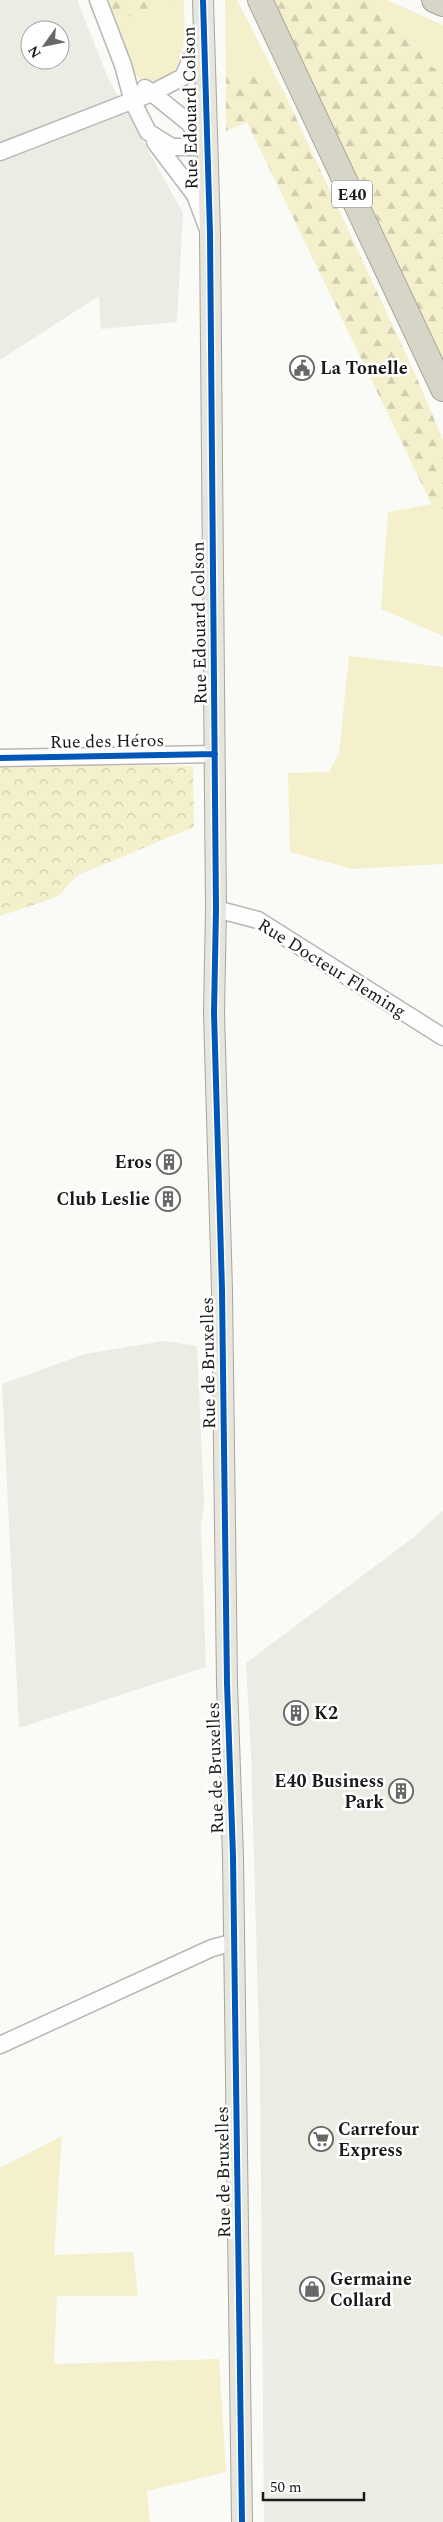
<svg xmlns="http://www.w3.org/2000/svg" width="443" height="2522" font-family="Spectral,serif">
  <defs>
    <pattern id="forest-firs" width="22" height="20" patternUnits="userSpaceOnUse" patternTransform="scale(1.25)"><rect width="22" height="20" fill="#f4f0cc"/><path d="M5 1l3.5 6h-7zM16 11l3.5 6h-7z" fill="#d1cdae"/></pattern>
    <pattern id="park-crowns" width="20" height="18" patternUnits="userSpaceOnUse" patternTransform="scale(1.25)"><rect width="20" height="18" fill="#f4f0cc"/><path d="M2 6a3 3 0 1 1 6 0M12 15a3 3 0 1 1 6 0" fill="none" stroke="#d1cdae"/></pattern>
  </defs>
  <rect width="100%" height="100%" fill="#fafaf7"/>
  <path fill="#edece4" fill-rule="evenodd" d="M 0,0 L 77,0 L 108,78 L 183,213 L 177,322 L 101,329 L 99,296 L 0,360 ZM 30,30 L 60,30 L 60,60 L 30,60 Z
    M 164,1341 L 197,1346 L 204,1502 L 201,1526 L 206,1667 L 19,1728 L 2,1384 L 85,1354 Z
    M 443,1510 L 443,2522 L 264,2522 L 260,2074 L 251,1754 L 246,1663 L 414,1537 Z"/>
  <path fill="#f4f0cc" d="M 172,0 L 184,0 C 184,34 191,81 146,85 L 130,69 L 116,20 Z
    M 225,0 L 237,0 L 284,92 L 264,73 L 226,76 Z
    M 379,0 L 387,0 L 443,25 L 443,74 L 432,67 Z
    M 432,504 L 443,528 L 443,636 L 381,609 L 388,512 Z
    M 349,656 L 443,667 L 443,864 L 352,869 L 290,852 L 288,773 L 329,772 L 339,754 Z
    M 62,2136 L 54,2255 L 133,2252 L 138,2296 L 57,2296 L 54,2364 L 219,2359 L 226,2472 L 147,2491 L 150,2522 L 0,2522 L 0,2168 Z"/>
  <path fill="url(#forest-firs)" d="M 108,0 L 172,0 L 172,2 L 116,20 Z
    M 270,0 L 379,0 L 432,67 L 443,74 L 443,361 L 364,190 Z
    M 264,73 L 284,92 L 413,369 L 443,440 L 443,528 L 247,122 L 226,131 L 226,76 Z"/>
  <path fill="url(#park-crowns)" d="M 0,764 L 193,766 L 194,827 L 78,875 L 57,897 L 0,916 Z"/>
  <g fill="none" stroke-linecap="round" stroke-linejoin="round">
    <defs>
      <path id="minor" d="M 98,0 L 123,65 L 133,102 L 148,132 L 172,147 L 206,147
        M 145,88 L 152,93 L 183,77 L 203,32
        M 155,142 L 195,195 L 207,227
        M 0,152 L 152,93 L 189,123 L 206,147
        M 0,758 L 215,754
        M 216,909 L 258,920 L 443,1037
        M 0,2045 L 212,1948 L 235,1942"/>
      <path id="major" d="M 203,0 L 210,233 L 216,909 L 214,1013 L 222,1290 L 227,1683 L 233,1857 L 242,2522"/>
      <path id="highway" d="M 260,0 L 443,389
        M 434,0 L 443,4"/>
    </defs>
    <use href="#minor" stroke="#b7b7b5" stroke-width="19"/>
    <use href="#major" stroke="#a8a697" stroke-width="22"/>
    <use href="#highway" stroke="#a8a697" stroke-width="26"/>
    <use href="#minor" stroke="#fefefe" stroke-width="16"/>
    <use href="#major" stroke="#e7e6de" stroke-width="20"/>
    <use href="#highway" stroke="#d7d5c8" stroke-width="24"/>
    <defs>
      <path id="cycleway" d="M 203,0 L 210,233 L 216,909 L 214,1013 L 222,1290 L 227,1683 L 233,1857 L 242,2522
        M 0,758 L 215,754"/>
    </defs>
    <use href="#cycleway" stroke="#fff" stroke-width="9"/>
    <use href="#cycleway" stroke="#0057b8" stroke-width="6"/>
  </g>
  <defs>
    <symbol id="civic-ring" viewBox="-11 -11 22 22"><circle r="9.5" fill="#fff" stroke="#686866" stroke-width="1.5"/><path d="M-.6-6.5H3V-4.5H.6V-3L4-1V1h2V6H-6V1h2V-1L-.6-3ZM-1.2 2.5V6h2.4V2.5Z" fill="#686866"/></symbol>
    <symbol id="building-ring" viewBox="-11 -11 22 22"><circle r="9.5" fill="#fff" stroke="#686866" stroke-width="1.5"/><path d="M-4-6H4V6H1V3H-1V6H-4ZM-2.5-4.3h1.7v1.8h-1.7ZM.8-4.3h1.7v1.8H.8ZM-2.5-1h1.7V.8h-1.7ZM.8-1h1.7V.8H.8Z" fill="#686866"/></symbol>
    <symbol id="supermarket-ring" viewBox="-11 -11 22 22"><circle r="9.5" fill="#fff" stroke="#686866" stroke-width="1.5"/><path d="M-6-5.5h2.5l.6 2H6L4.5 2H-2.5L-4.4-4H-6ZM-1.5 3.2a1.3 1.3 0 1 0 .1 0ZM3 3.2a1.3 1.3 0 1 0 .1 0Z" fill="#686866"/></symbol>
    <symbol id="shop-ring" viewBox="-11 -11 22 22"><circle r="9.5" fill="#fff" stroke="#686866" stroke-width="1.5"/><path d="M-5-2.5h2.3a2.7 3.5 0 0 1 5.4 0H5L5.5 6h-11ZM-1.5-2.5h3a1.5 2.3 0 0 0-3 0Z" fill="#686866"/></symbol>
  </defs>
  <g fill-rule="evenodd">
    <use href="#civic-ring" x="288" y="354" width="28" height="28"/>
    <use href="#building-ring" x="155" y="1148" width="28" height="28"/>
    <use href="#building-ring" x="154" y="1185" width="28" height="28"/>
    <use href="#building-ring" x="282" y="1699" width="28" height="28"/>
    <use href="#building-ring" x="387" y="1777" width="28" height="28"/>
    <use href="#supermarket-ring" x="307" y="2125" width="28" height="28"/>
    <use href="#shop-ring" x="298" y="2275" width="28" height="28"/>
  </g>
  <g text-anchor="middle" stroke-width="5" stroke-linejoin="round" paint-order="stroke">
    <rect fill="#fff" stroke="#5f5f5d" stroke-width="1" x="332" y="180.5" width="40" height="27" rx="4"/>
    <g font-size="16" font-weight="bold" fill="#1a1a18">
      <text x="352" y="200">E40</text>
    </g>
    <g font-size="18" fill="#1a1a18" stroke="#fff">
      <text transform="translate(190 108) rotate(-91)" y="6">Rue Edouard Colson</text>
      <text transform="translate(199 623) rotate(-91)" y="6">Rue Edouard Colson</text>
      <text transform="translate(107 741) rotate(-1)" y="6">Rue des Héros</text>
      <text transform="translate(332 968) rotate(32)" y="6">Rue Docteur Fleming</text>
      <text transform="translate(208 1363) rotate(-91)" y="6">Rue de Bruxelles</text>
      <text transform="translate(215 1768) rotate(-92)" y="6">Rue de Bruxelles</text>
      <text transform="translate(223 2172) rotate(-91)" y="6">Rue de Bruxelles</text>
    </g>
    <g font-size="18" font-weight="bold" fill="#1a1a18" stroke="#fff" text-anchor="start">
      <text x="320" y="374">La Tonelle</text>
      <text x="152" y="1168" text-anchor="end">Eros</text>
      <text x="150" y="1205" text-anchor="end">Club Leslie</text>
      <text x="314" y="1719">K2</text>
      <text x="384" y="1787" text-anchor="end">E40 Business<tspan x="384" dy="21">Park</tspan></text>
      <text x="338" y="2135">Carrefour<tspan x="338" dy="21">Express</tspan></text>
      <text x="330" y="2285">Germaine<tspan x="330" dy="21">Collard</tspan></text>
    </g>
  </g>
  <g transform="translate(45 45) rotate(237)"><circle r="24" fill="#ffffff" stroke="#a3a3a3"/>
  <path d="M0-4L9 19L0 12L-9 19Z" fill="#686866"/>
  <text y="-8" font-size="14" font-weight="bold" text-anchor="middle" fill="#1a1a18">N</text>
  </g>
  <path d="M263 2492v8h101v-8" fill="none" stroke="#1a1a18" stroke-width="2.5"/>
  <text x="270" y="2492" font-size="15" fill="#1a1a18" stroke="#ffffff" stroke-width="4" paint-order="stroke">50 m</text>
</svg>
